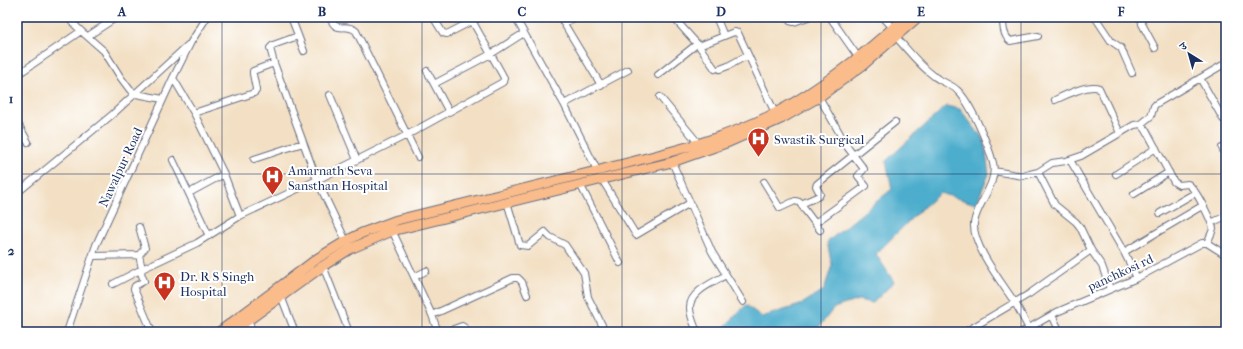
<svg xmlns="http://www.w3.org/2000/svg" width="1243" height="349" font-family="'IM FELL French Canon','Noto Serif Devanagari',serif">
  <rect width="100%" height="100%" fill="#fff"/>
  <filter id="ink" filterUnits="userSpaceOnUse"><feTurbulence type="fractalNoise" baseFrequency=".025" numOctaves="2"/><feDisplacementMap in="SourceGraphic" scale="8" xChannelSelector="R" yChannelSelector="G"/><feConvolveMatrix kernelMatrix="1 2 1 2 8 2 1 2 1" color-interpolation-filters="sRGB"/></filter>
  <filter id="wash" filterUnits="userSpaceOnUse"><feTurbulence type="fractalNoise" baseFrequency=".012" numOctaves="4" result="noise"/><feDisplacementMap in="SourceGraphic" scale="16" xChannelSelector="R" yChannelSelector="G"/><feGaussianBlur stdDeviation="0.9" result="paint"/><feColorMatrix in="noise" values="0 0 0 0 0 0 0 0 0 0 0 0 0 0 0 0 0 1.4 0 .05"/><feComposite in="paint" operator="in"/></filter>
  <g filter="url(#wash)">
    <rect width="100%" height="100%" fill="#f3e0c4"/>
    <path fill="#4eadcc" stroke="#346e95" d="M 946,106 L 960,109 L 984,140 L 989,174 L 976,204 L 940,193 L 919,211 L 876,254 L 894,282 L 873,303 L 858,300 L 834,308 L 815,332 L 719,332 L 746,305 L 762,317 L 800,305 L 824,290 L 832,265 L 827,242 L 892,189 L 886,161 Z"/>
  </g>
  <g filter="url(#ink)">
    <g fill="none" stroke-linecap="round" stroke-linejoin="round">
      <defs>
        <path id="minor" d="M 67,17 L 81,31 L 104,51 L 121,78 L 130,90 L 136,94 L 163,99
          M 291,17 L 304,51
          M 330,17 C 336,35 345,22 356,31 L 418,157
          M 433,17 L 443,33 L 447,34 L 480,17
          M 515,17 L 564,104 L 597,170
          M 560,17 L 601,85
          M 673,17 L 699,46 L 715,69
          M 716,17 L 724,36
          M 787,17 L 790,21 L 794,22 L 808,17
          M 830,17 L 858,57
          M 883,17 L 893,28
          M 1003,17 C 1003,26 1003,35 1010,41 L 1038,36
          M 1095,17 L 1111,41 L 1121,48 L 1132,73
          M 1141,17 L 1142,24 L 1155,48
          M 564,23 L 576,17
          M 88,36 L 114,19
          M 298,36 L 273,45 L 270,48 L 274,63 L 317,180 L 346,241
          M 896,37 C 908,50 919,65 934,76 C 941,82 951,84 957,90 C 971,103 988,144 993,163 C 998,184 977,203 974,223 C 972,246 1003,284 1015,303 C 1021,312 1025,323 1031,332
          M 699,46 L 734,32 L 738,33 L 775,113
          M 720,69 L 728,66 L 748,55
          M 427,71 L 449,112
          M 17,75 L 81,31
          M 658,75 L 697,44
          M 173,78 L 194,113 L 254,93 L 256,91 L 256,89 L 253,74 L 253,71 L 274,63
          M 1200,78 L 1223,119
          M 434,84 L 491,54 L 524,33
          M 330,95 L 357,160
          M 660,97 L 699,144
          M 1055,100 C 1065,95 1089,84 1099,88 L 1120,133
          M 564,104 L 628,70
          M 194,113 L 224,174 L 240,216 L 317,180 L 407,135 L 503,82 L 504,78 L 502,74 L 470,17
          M 17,122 L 28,142
          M 1141,124 L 1151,116 L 1154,106 L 1156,104 L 1226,63
          M 1222,148 L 1226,157
          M 254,159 L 303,143
          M 173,160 L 209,236
          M 1070,160 L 1124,252 L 1137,278
          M 672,162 L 712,252 L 743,302
          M 994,171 L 1023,176 L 1030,174 L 1038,172 L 1052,163 L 1066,161 L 1081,156 L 1134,125 L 1141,124 L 1146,130 L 1174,182 L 1179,185 L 1188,184 C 1196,189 1210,218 1213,228 L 1212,232 L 1207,243
          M 1038,172 L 1055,205 L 1076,222 L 1080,227 L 1091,250 L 1102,266 L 1110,289
          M 1116,174 L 1156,148
          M 601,178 L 636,235 L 690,203
          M 764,182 L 780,208 L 795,201 L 799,202 L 820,230
          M 580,184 L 620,263
          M 17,193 L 113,114 L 188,45
          M 189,193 L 224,174
          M 1134,194 L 1169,172
          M 507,202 L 520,245 L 528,246 L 545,232 L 550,237 L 565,245 L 584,273 L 588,297 L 602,325
          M 801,204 L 819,196 L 820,194 L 816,186 L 817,184 L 895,122
          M 1160,213 L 1195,193
          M 815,223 L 866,186 L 858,176 L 864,169 L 848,148 L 819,97
          M 1211,223 L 1226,216
          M 391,228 L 432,315 L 438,332
          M 1124,252 L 1202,206
          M 93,256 L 139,255
          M 323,266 L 349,332
          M 414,277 L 426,271
          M 113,284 L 142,269 L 139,255 L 145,248 L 139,227
          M 281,296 L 295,332
          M 432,315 L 513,278 L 518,278 L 522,282 L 527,295
          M 1052,315 L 1060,332
          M 248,321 L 253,332
          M 67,332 L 96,245 L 173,78 L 191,42 L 207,17
          M 152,332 L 134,289 L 135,286 L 144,281 L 141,273 L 142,269 L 197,243 L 240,216
          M 445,332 L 462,326 L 465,328 L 467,332
          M 697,332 C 694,324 690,316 690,308 C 689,292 714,282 726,275
          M 965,332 L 1029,294 L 1091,250
          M 1022,332 L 1057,312 L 1137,278 L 1202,243 L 1207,243 L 1226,255
          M 1128,332 L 1135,331 L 1137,332
          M 1225,332 L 1226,332"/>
        <path id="highway" d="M 219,332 L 318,258 L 346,241 L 362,233 L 397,220 C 463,204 530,187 596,171 C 658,155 720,142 777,112 C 824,87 865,53 905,17
          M 232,332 L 323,266 L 350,249 L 392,231 L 672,162 L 729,142 L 781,119 L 819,97 L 863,65 L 918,17"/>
      </defs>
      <use href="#minor" stroke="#676d82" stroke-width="8"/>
      <use href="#highway" stroke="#676d82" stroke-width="11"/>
      <use href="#minor" stroke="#fff" stroke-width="6"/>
      <use href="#highway" stroke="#fabc8b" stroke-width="9"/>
    </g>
  </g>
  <path fill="none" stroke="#1b2f5e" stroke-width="1" stroke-opacity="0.55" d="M 222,17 L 222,332M 422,17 L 422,332M 622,17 L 622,332M 821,17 L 821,332M 1021,17 L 1021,332M 17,174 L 1226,174"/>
  <defs>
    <symbol id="hospital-pin" viewBox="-11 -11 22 30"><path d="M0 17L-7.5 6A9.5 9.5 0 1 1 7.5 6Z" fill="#c8321e" stroke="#fff"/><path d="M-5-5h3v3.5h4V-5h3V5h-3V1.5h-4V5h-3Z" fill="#fff"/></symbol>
  </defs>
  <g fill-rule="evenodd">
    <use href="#hospital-pin" x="746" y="126" width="25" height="34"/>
    <use href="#hospital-pin" x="260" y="164" width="25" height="34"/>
    <use href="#hospital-pin" x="152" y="270" width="25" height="34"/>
  </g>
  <g text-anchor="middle" stroke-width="4" stroke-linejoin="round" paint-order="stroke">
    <g font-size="13" fill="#1b2f5e" stroke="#fff" text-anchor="start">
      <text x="774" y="144">Swastik Surgical</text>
      <text x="288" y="175">Amarnath Seva<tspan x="288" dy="15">Sansthan Hospital</tspan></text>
      <text x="180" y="281">Dr. R S Singh<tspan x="180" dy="15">Hospital</tspan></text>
    </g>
    <g font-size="13" fill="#1b2f5e" stroke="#fff">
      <text transform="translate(120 167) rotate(-65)" y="5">Nawalpur Road</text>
      <text transform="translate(1120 272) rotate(-25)" y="5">panchkosi rd</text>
    </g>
  </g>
  <rect width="1243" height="349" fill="none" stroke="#fff" stroke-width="44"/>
  <g transform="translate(1189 54) rotate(323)" stroke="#ffffff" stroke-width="3" paint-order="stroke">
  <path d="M0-3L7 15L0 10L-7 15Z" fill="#1b2f5e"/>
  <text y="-6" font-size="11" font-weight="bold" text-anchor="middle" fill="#1b2f5e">उ</text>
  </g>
  <rect x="22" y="22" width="1199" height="305" fill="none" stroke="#1b2f5e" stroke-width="1.5"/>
  <g font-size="13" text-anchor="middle" font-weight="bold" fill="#1b2f5e">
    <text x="122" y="16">A</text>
    <text x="322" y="16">B</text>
    <text x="522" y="16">C</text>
    <text x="721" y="16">D</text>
    <text x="921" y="16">E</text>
    <text x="1121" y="16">F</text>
    <text x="11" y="103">1</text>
    <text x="11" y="255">2</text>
  </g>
</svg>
